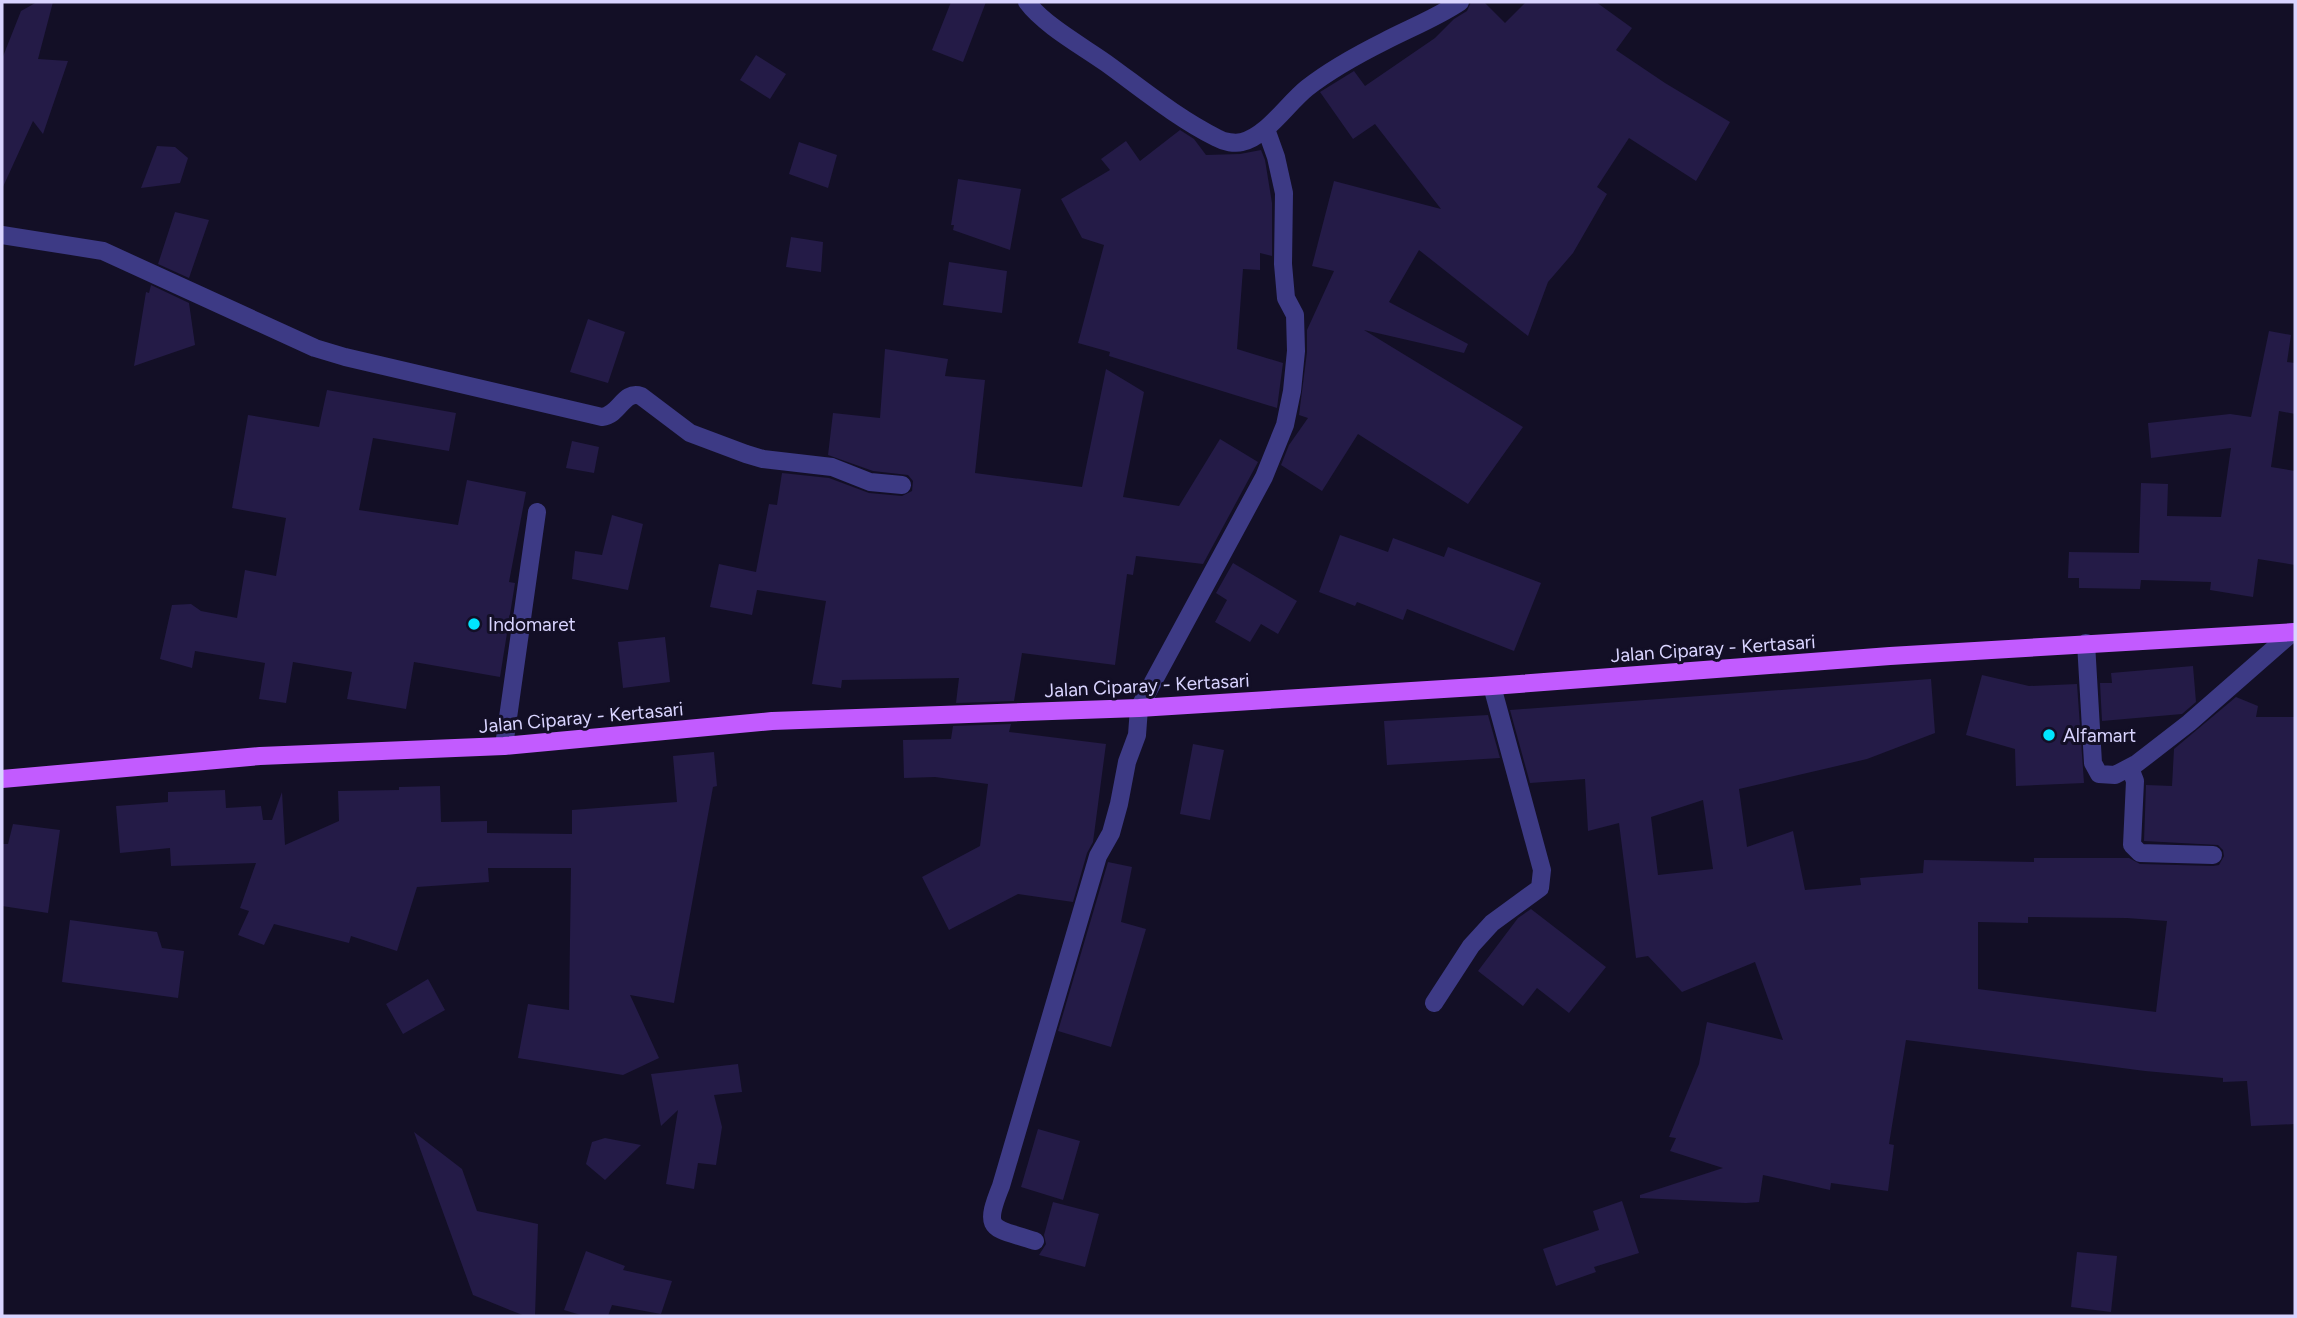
<svg xmlns="http://www.w3.org/2000/svg" width="2297" height="1318" font-family="Figtree,sans-serif">
  <rect width="100%" height="100%" fill="#130f26"/>
  <path fill="#241b47" fill-rule="evenodd" d="M 37,2 L 53,2 L 38,59 L 68,61 L 43,134 L 33,121 L 2,189 L 2,59 L 21,11 Z
    M 951,2 L 986,2 L 963,62 L 932,50 Z
    M 1471,2 L 1484,2 L 1505,23 L 1526,2 L 1596,2 L 1632,28 L 1616,50 L 1665,83 L 1730,122 L 1696,181 L 1629,138 L 1597,187 L 1607,194 L 1573,253 L 1548,282 L 1528,336 L 1419,250 L 1389,302 L 1468,344 L 1464,353 L 1364,330 L 1523,427 L 1468,504 L 1358,434 L 1322,491 L 1281,465 L 1289,445 L 1308,418 L 1299,415 L 1307,352 L 1307,330 L 1334,271 L 1312,266 L 1334,181 L 1441,209 L 1375,124 L 1353,139 L 1320,92 L 1354,71 L 1365,86 L 1435,38 L 1454,19 L 1467,11 Z
    M 756,55 L 786,74 L 770,99 L 740,80 Z
    M 1180,130 L 1194,139 L 1206,155 L 1240,154 L 1261,150 L 1265,160 L 1272,203 L 1272,256 L 1260,253 L 1260,270 L 1243,269 L 1237,349 L 1283,363 L 1277,408 L 1109,356 L 1110,352 L 1078,343 L 1104,245 L 1082,238 L 1061,199 L 1110,170 L 1101,159 L 1126,141 L 1140,161 Z
    M 799,142 L 837,155 L 828,188 L 789,174 Z
    M 157,146 L 175,147 L 188,158 L 180,183 L 141,188 Z
    M 958,179 L 1021,189 L 1010,250 L 953,230 L 954,225 L 951,225 Z
    M 175,212 L 209,220 L 189,278 L 158,264 Z
    M 791,237 L 823,242 L 821,272 L 786,267 Z
    M 949,262 L 1007,271 L 1002,313 L 943,305 Z
    M 151,285 L 189,303 L 195,345 L 134,366 L 146,292 L 149,293 Z
    M 588,319 L 625,332 L 608,383 L 570,372 Z
    M 2269,331 L 2291,335 L 2287,362 L 2295,363 L 2295,414 L 2279,411 L 2271,467 L 2295,471 L 2295,565 L 2258,559 L 2253,597 L 2210,590 L 2211,582 L 2141,580 L 2140,589 L 2079,588 L 2079,578 L 2068,578 L 2069,552 L 2139,553 L 2141,483 L 2168,484 L 2167,516 L 2221,517 L 2231,448 L 2151,458 L 2148,423 L 2230,414 L 2251,417 Z
    M 885,349 L 948,359 L 945,376 L 985,380 L 975,473 L 1082,487 L 1106,369 L 1144,392 L 1123,497 L 1179,506 L 1220,439 L 1258,462 L 1203,564 L 1136,556 L 1133,575 L 1127,574 L 1115,665 L 1022,653 L 1014,701 L 956,703 L 959,678 L 842,680 L 841,688 L 812,684 L 826,601 L 757,590 L 752,615 L 710,607 L 719,564 L 756,572 L 769,504 L 777,505 L 782,473 L 829,478 L 869,493 L 902,496 L 912,491 L 913,481 L 908,475 L 873,471 L 828,455 L 833,413 L 880,418 Z
    M 327,390 L 456,413 L 449,451 L 373,438 L 359,510 L 458,525 L 467,480 L 526,492 L 509,582 L 515,583 L 500,677 L 414,662 L 406,709 L 347,699 L 352,672 L 293,662 L 286,703 L 259,699 L 265,663 L 195,651 L 192,668 L 160,659 L 172,605 L 191,604 L 201,611 L 237,618 L 245,570 L 276,576 L 286,518 L 232,508 L 248,415 L 319,427 Z
    M 572,441 L 599,447 L 594,473 L 566,468 Z
    M 612,515 L 643,524 L 628,590 L 572,579 L 575,551 L 602,555 Z
    M 1340,535 L 1388,552 L 1393,538 L 1444,557 L 1448,547 L 1541,583 L 1514,651 L 1407,609 L 1403,620 L 1357,602 L 1355,606 L 1319,592 Z
    M 1233,563 L 1297,601 L 1278,634 L 1261,624 L 1250,642 L 1215,622 L 1227,600 L 1216,593 Z
    M 665,637 L 670,682 L 623,688 L 618,642 Z
    M 2193,666 L 2196,702 L 2182,714 L 2102,721 L 2100,683 L 2112,683 L 2111,673 Z
    M 1982,675 L 2029,686 L 2077,684 L 2084,783 L 2016,786 L 2015,749 L 1966,735 Z
    M 1931,679 L 1935,733 L 1867,759 L 1739,789 L 1747,847 L 1793,831 L 1805,890 L 1861,885 L 1860,878 L 1923,873 L 1924,860 L 2034,862 L 2034,858 L 2129,858 L 2140,864 L 2213,866 L 2219,865 L 2224,856 L 2223,850 L 2218,845 L 2144,841 L 2146,785 L 2172,786 L 2174,749 L 2236,697 L 2258,706 L 2256,717 L 2295,717 L 2295,1124 L 2251,1126 L 2247,1081 L 2223,1082 L 2223,1078 L 2145,1071 L 1906,1040 L 1889,1144 L 1894,1145 L 1888,1191 L 1831,1183 L 1830,1190 L 1763,1175 L 1759,1202 L 1746,1203 L 1640,1198 L 1640,1195 L 1723,1168 L 1670,1151 L 1676,1138 L 1669,1137 L 1699,1064 L 1707,1022 L 1783,1040 L 1755,962 L 1682,992 L 1648,956 L 1636,958 L 1619,823 L 1588,831 L 1585,779 L 1530,783 L 1510,710 ZM 1703,800 L 1713,869 L 1658,875 L 1651,817 ZM 2028,917 L 2127,918 L 2167,921 L 2156,1012 L 1978,989 L 1978,922 L 2028,923 Z
    M 1488,715 L 1500,758 L 1387,765 L 1384,721 Z
    M 1011,724 L 1009,732 L 1106,744 L 1093,842 L 1087,853 L 1073,902 L 1018,894 L 949,930 L 922,877 L 980,846 L 988,784 L 935,777 L 904,778 L 903,740 L 951,739 L 953,726 Z
    M 1193,744 L 1224,750 L 1210,820 L 1180,814 Z
    M 714,752 L 717,786 L 713,787 L 674,1003 L 630,995 L 659,1058 L 623,1075 L 518,1058 L 528,1004 L 569,1010 L 571,868 L 488,868 L 489,882 L 417,887 L 397,951 L 351,936 L 349,943 L 274,924 L 264,945 L 238,935 L 249,911 L 240,908 L 256,863 L 171,866 L 170,848 L 120,853 L 116,806 L 168,802 L 168,792 L 225,790 L 226,808 L 261,806 L 263,820 L 272,820 L 282,792 L 285,845 L 339,821 L 338,791 L 399,790 L 399,787 L 440,786 L 441,822 L 487,821 L 487,833 L 572,834 L 572,810 L 677,802 L 673,756 Z
    M 13,824 L 60,830 L 48,913 L 2,906 L 2,844 L 8,844 Z
    M 1108,862 L 1132,867 L 1121,922 L 1146,929 L 1111,1047 L 1058,1031 Z
    M 1531,909 L 1606,967 L 1569,1013 L 1537,988 L 1523,1006 L 1478,971 L 1518,918 Z
    M 70,920 L 157,932 L 162,948 L 184,951 L 178,998 L 62,982 Z
    M 428,979 L 445,1010 L 403,1034 L 386,1004 Z
    M 738,1064 L 742,1092 L 714,1095 L 722,1127 L 716,1165 L 698,1163 L 694,1189 L 666,1184 L 678,1110 L 661,1126 L 651,1074 Z
    M 1038,1129 L 1080,1141 L 1063,1200 L 1021,1187 Z
    M 414,1132 L 462,1169 L 477,1211 L 538,1224 L 535,1316 L 525,1316 L 473,1295 Z
    M 605,1138 L 641,1145 L 605,1180 L 586,1164 L 592,1142 Z
    M 1622,1201 L 1639,1253 L 1594,1267 L 1596,1272 L 1556,1286 L 1543,1249 L 1599,1230 L 1593,1211 Z
    M 1053,1202 L 1099,1214 L 1085,1267 L 1039,1255 L 1046,1244 L 1044,1235 Z
    M 586,1251 L 625,1266 L 623,1270 L 672,1281 L 661,1314 L 612,1305 L 608,1316 L 584,1316 L 564,1310 Z
    M 2077,1252 L 2117,1256 L 2111,1312 L 2071,1307 Z"/>
  <g fill="none" stroke-linecap="round" stroke-linejoin="round">
    <path stroke="#3d3a85" stroke-width="18" d="M 1027,2 C 1044,25 1082,46 1106,63 C 1142,89 1177,118 1217,138 C 1224,142 1235,144 1242,142 C 1267,136 1287,104 1307,88 C 1330,70 1359,54 1385,41 C 1410,28 1436,18 1460,2
      M 2,235 L 103,251 L 315,348 L 345,357 L 602,417 C 620,415 623,390 641,396 L 690,433 L 746,454 L 763,459 L 832,467 L 870,482 L 902,485
      M 2086,643 L 2093,763 L 2099,774 L 2115,775 L 2136,764 L 2189,723 L 2293,632
      M 504,746 L 537,512
      M 2130,768 L 2135,781 L 2132,845 L 2140,853 L 2213,855
      M 1434,1003 L 1471,946 L 1492,923 L 1540,888 L 1542,870 L 1492,686
      M 1035,1241 C 993,1227 982,1233 1001,1186 L 1098,856 L 1111,833 L 1119,804 L 1127,762 L 1137,735 L 1139,708 L 1264,477 L 1285,425 L 1292,391 L 1296,351 L 1295,315 L 1286,298 L 1283,264 L 1284,193 L 1276,157 L 1266,129"/>
    <path stroke="#c25bff" stroke-width="18" d="M 2,779 L 260,756 L 504,746 L 772,721 L 1139,708 L 1492,686 L 1890,656 L 2295,632"/>
  </g>
  <g fill="#00e5ff" stroke="#130f26" stroke-width="2.5">
    <circle cx="474" cy="624" r="7"/>
    <circle cx="2049" cy="735" r="7"/>
  </g>
  <g text-anchor="middle" stroke-width="6" stroke-linejoin="round" paint-order="stroke">
    <g font-size="19" fill="#d9d4ff" stroke="#130f26" text-anchor="start">
      <text x="488" y="631">Indomaret</text>
      <text x="2063" y="742">Alfamart</text>
    </g>
    <g font-size="19" fill="#d9d4ff" stroke="#130f26">
      <text transform="translate(1713 648) rotate(-4)" y="7">Jalan Ciparay - Kertasari</text>
      <text transform="translate(1147 685) rotate(-3)" y="7">Jalan Ciparay - Kertasari</text>
      <text transform="translate(581 717) rotate(-5)" y="7">Jalan Ciparay - Kertasari</text>
    </g>
  </g>
  <rect width="2297" height="1318" fill="none" stroke="#d9d4ff" stroke-width="7"/>
</svg>
